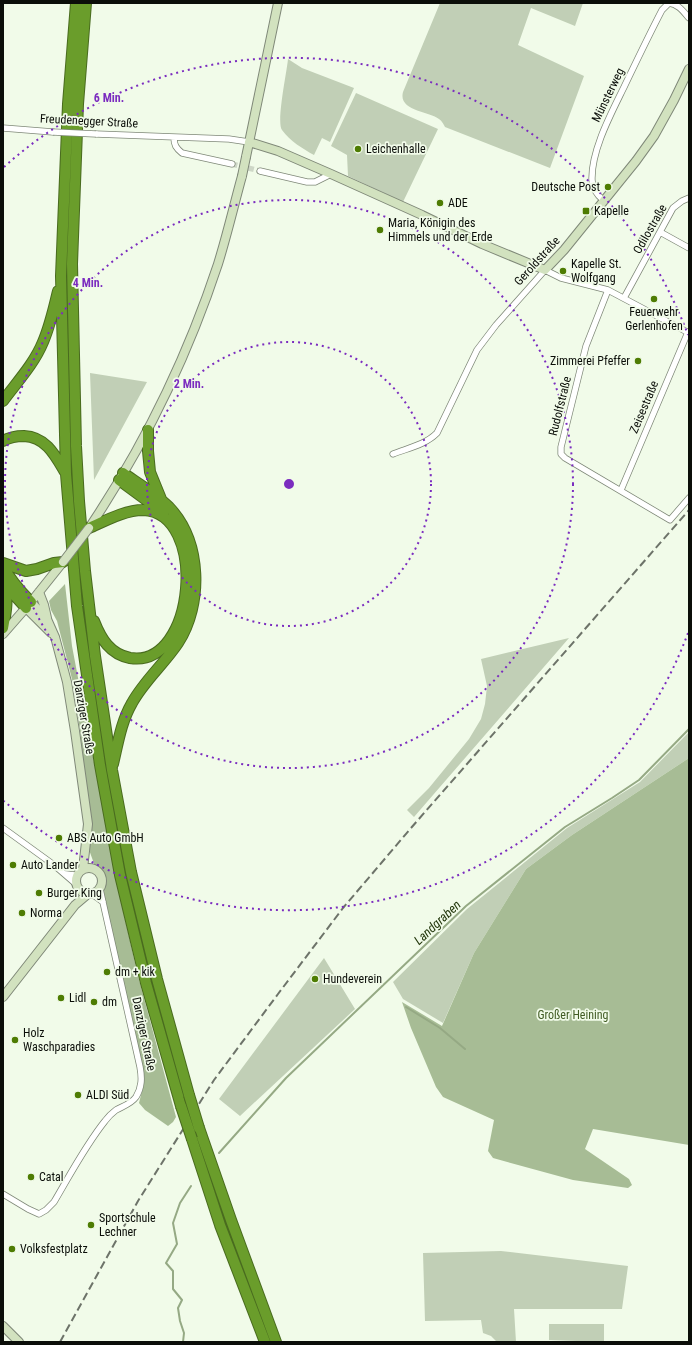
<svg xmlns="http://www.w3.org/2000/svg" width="692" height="1345" font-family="'Roboto Condensed',sans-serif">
  <rect width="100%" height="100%" fill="#f1fbe9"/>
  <path fill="#c1cfb6" d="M 440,3 L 583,3 L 575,26 L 531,8 L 518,45 L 584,76 L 550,168 L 445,127 C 444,125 442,121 439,119 C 429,111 398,111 403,92 Z
    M 288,59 L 302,68 L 354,88 L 330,142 L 322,138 L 314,155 C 303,149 290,141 282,130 C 276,122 287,71 288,59 Z
    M 356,93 L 438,129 L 403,202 L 348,176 L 347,155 L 331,146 Z
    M 90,373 L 147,382 L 94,480 Z
    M 569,638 L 414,817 L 407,810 L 429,788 L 469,739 L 481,719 L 485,704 L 487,686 L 481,659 Z
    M 689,732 L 689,758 L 572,835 L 526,869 L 474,953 L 443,1023 L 403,999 L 393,982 L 467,909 L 567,828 L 640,782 Z
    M 324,958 L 355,1009 L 240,1116 L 219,1099 Z
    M 501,1251 L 628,1266 L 622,1309 L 514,1309 L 516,1342 L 497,1342 L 491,1336 L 483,1333 L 481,1320 L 425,1321 L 423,1253 Z
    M 549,1324 L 604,1324 L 604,1342 L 549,1340 Z"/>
  <path fill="#a7bc95" d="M 65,584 L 72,646 L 117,884 L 138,976 L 176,1117 L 173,1122 L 168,1126 L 145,1110 L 139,1103 L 143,1087 L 143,1077 L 104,899 L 103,891 L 106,885 L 106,880 L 104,875 L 96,869 L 88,847 L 90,828 L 80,730 L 72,679 L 57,621 L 51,610 L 49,601 Z
    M 689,758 L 689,1145 L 593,1129 L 585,1149 L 629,1179 L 632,1185 L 628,1188 L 573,1180 L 493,1158 L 488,1151 L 494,1120 L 443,1097 L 436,1087 L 411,1028 L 402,1002 L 442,1026 L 474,953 L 526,869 L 572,835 Z"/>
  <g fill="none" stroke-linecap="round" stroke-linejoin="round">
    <path stroke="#95a984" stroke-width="2" d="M 406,1007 L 440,1028 L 465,1049
      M 219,1153 L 286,1078 L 466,906 L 565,827 L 612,798 L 639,780 L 689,729
      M 183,1342 L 184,1333 L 180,1321 L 178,1308 L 182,1300 L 173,1289 L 173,1271 L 166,1263 L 177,1244 L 173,1223 L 180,1203 L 191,1186"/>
    <path stroke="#ced7c7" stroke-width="5.5" stroke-dasharray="5.5 3" stroke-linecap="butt" d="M 232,164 L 260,171"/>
    <defs>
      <path id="street" d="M 3,128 L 53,132
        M 96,134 L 229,139 L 249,142
        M 174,138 C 174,145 176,148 182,153 L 232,164
        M 260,171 L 307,182 L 315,182 L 331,174
        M 604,201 C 597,195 592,189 592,180 C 591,150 612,112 625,85 C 637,60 649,35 662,10 L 669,3 C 678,4 683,11 689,18
        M 660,232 L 689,248
        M 608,290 L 586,346 L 561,447 L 561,454 L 565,458 L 670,520 L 689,498
        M 624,298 L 673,208 L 682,201 L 689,198
        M 393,454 C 408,448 425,445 437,433 L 477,350 L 496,325 L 545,270 L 561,278 L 608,290 L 689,333
        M 621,490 L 688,332
        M 3,828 L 54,865 L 76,884
        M 66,874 L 74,875 L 78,874
        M 92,894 L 103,902
        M 3,1194 L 28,1209 L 39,1214 L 46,1210 L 54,1202 C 70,1175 85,1146 105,1121 C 108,1117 112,1113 116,1110 C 123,1106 131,1104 136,1097 C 142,1087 142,1078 140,1067 L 100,889"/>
      <path id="secondary" d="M 249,142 L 278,151 L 331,174 L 422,215 L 482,244 L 545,270 L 564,250 L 636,161 L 654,136 L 674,100 L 689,69
        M 246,157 L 278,3
        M 89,528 C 144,446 187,358 218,264 C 227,235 234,205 242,176
        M 39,592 L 44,605 L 47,618
        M 31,602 L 47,619 L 55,637 L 67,682 L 75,731 L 88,824 L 83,869
        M 26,608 L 51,633
        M 3,634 L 31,602 L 63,562
        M76 881a13 13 0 1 1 26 0a13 13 0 1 1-26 0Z
        M 3,997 L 75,905 L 88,894
        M 3,1326 L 19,1342"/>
      <path id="highway" d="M 76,3 L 68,104 L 61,276 L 66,474 L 77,606 L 100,765 L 120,875 L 146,983 L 181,1106
        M 86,3 L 78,104 L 72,264 L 76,446 L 79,501 L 85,571 L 95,656 L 112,770 L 131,872 L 157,979 L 189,1095
        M 3,401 C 17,382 34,364 43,342 C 50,326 54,308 58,291
        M 148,430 L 148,451 L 150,472 L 161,499
        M 3,441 C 10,437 16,436 24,436 C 46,437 55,455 65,472
        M 119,480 L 153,505 L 163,514
        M 89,528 C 105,521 125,510 143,510 C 209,512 196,669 130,658 C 110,654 101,639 94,621
        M 3,563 L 26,571 L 37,569 L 54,563 L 63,562
        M 3,566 C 10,580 20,591 31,602
        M 5,582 L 16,597 L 26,608
        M 3,584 C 9,599 6,612 3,628
        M 113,764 C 118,743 121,722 132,703 C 144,681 164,664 178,643 C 203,604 202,542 169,507 C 156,494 139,484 123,473
        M 199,1128 L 231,1220 L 276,1342
        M 192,1139 L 220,1225 L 265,1342"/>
    </defs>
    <use href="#street" stroke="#7f8878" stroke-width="7"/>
    <use href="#secondary" stroke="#7f8878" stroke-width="10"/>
    <use href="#highway" stroke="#496b1f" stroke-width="12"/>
    <use href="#street" stroke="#fff" stroke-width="5.5"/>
    <use href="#secondary" stroke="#d2e2bf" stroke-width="8"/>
    <use href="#highway" stroke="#6a9d2b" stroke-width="10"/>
    <path stroke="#6d7369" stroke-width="2" stroke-dasharray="8 4" stroke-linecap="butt" d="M 60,1342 L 138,1201 L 214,1080 L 278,994 L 343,908 L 411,828 L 689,510"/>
    <defs>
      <path id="street-bridge" d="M 53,132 L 96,134"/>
      <path id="secondary-bridge" d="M 242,176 L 246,157
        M 63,562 L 89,528"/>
      <path id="highway-bridge" d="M 189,1095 L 199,1128
        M 181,1106 L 192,1139"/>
    </defs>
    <use href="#street-bridge" stroke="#7f8878" stroke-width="7" stroke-linecap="butt"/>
    <use href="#secondary-bridge" stroke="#7f8878" stroke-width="10" stroke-linecap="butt"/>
    <use href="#highway-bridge" stroke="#496b1f" stroke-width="12" stroke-linecap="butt"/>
    <use href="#street-bridge" stroke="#fff" stroke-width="5.5"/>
    <use href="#secondary-bridge" stroke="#d2e2bf" stroke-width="8"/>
    <use href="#highway-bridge" stroke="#6a9d2b" stroke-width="10"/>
  </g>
  <g fill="none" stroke="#7b2cbf" stroke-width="2" stroke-dasharray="2 4">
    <circle cx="289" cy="484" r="142"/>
    <circle cx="289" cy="484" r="284"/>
    <path d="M688 633A426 426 0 0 1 4 801M4 167A426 426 0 0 1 688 335"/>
  </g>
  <g fill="#4e7c03" stroke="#f1fbe9" stroke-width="1.5">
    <circle cx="358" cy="149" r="4"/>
    <circle cx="608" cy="187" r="4"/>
    <circle cx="440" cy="203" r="4"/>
    <rect x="582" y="207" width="8" height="8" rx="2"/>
    <circle cx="380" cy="230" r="4"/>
    <circle cx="563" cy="271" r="4"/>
    <circle cx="654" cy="299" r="4"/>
    <circle cx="638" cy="361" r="4"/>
    <circle cx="59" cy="838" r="4"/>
    <circle cx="13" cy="865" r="4"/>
    <circle cx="39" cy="893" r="4"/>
    <circle cx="22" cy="913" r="4"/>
    <circle cx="107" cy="972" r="4"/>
    <circle cx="315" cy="979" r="4"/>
    <circle cx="61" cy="998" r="4"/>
    <circle cx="94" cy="1002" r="4"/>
    <circle cx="15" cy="1040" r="4"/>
    <circle cx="78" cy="1095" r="4"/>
    <circle cx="31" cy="1177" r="4"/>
    <circle cx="91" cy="1225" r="4"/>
    <circle cx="12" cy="1249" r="4"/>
  </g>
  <g text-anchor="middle" stroke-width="3.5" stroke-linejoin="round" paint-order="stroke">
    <g font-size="12" fill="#0b0e09" stroke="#f1fbe9">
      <text transform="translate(608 95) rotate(-64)" y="4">Münsterweg</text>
      <text transform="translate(89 121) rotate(3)" y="4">Freudenegger Straße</text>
      <text transform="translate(650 229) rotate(-60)" y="4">Odilostraße</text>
      <text transform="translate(537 261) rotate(-48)" y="4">Geroldstraße</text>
      <text transform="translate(560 406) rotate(-76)" y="4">Rudolfstraße</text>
      <text transform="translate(644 407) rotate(-67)" y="4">Zeisestraße</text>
      <text transform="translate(84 717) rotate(80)" y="4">Danziger Straße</text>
      <text transform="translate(144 1034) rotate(78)" y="4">Danziger Straße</text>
    </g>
    <g font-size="12" fill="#0b0e09" stroke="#f1fbe9" text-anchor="start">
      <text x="366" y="153">Leichenhalle</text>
      <text x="600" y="191" text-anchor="end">Deutsche Post</text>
      <text x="448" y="207">ADE</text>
      <text x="594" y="215">Kapelle</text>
      <text x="388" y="227">Maria, Königin des<tspan x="388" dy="14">Himmels und der Erde</tspan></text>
      <text x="571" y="268">Kapelle St.<tspan x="571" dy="14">Wolfgang</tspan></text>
      <text x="654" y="316" text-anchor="middle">Feuerwehr<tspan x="654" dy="14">Gerlenhofen</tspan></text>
      <text x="630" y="365" text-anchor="end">Zimmerei Pfeffer</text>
      <text x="67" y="842">ABS Auto GmbH</text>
      <text x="21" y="869">Auto Lander</text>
      <text x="47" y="897">Burger King</text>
      <text x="30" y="917">Norma</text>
      <text x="115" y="976">dm + kik</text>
      <text x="323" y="983">Hundeverein</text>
      <text x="69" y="1002">Lidl</text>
      <text x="102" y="1006">dm</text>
      <text x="23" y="1037">Holz<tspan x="23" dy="14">Waschparadies</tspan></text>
      <text x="86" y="1099">ALDI Süd</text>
      <text x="39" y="1181">Catal</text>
      <text x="99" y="1222">Sportschule<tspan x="99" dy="14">Lechner</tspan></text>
      <text x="20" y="1253">Volksfestplatz</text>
    </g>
    <g font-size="12" fill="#415c24" stroke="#f1fbe9">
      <text x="573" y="1019">Großer Heining</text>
    </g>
    <g font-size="13" font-style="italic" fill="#23370c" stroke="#f1fbe9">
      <text transform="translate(437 922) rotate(-43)" y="5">Landgraben</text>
    </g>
  </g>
  <circle cx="289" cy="484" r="6" fill="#7b2cbf" stroke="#f1fbe9" stroke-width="2"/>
  <g font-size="12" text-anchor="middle" font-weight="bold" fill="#7b2cbf" stroke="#f1fbe9" stroke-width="3.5" stroke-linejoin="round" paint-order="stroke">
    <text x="109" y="102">6 Min.</text>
    <text x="88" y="287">4 Min.</text>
    <text x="189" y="388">2 Min.</text>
  </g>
  <rect width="692" height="1345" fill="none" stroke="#0b0e09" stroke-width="8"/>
</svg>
